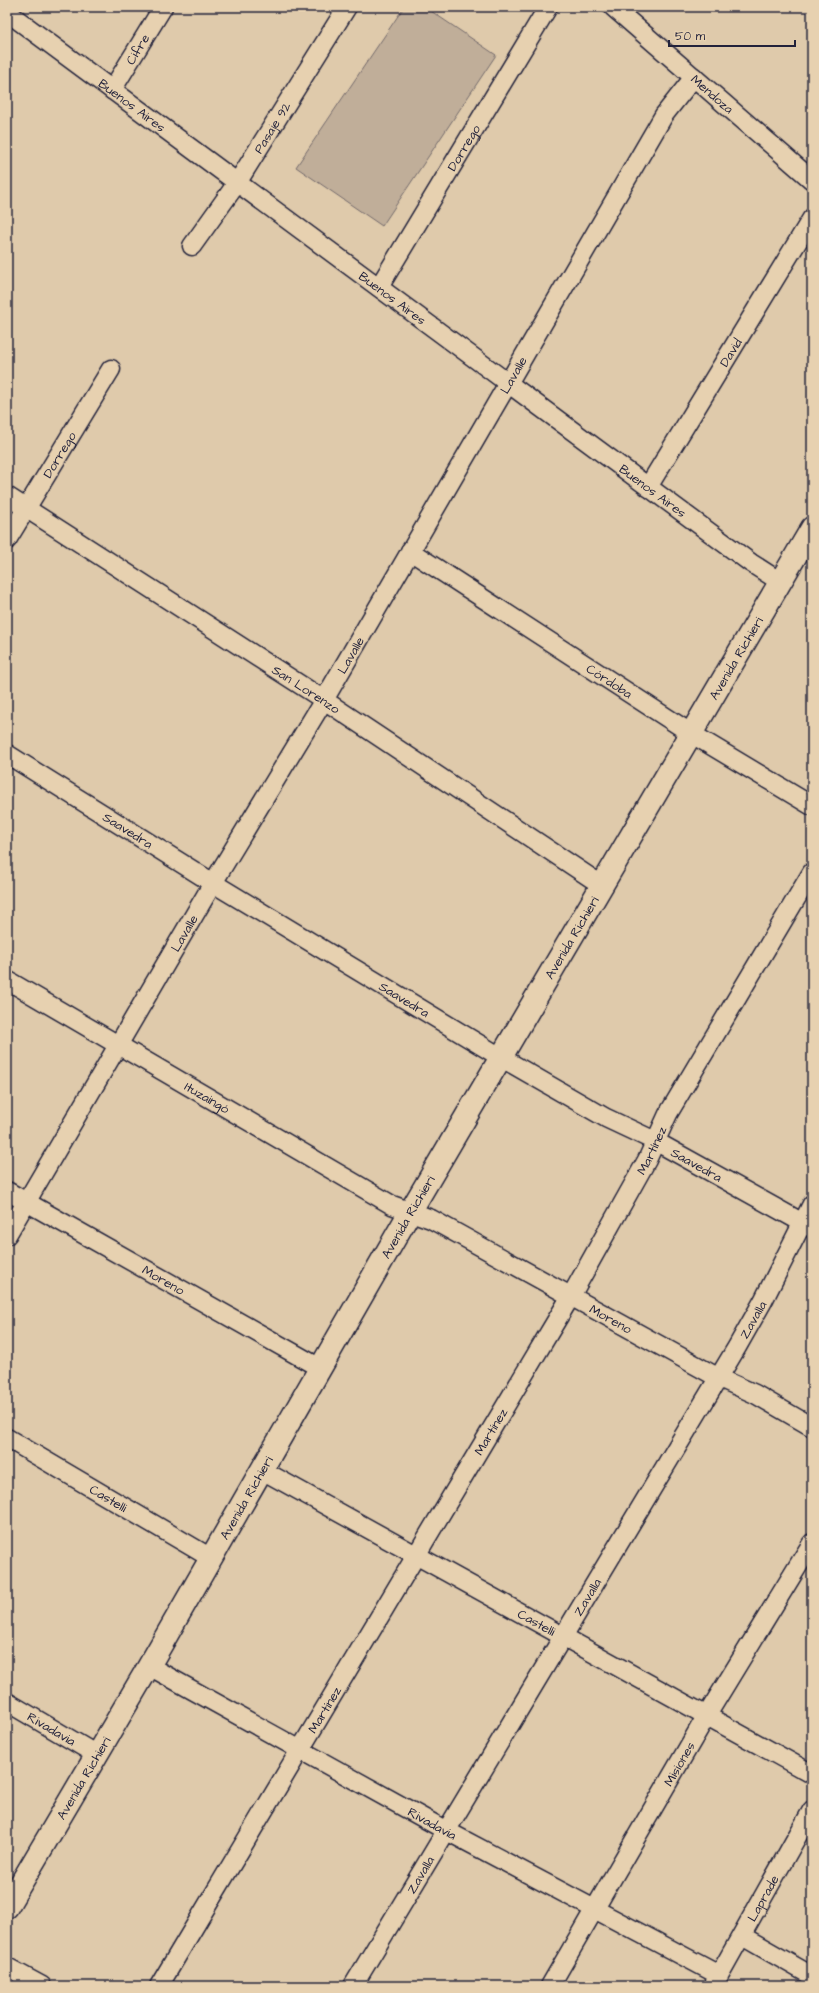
<svg xmlns="http://www.w3.org/2000/svg" width="819" height="1993" font-family="'Architects Daughter',sans-serif">
  <rect width="100%" height="100%" fill="#dfcaab"/>
  <filter id="ink" filterUnits="userSpaceOnUse"><feTurbulence type="fractalNoise" baseFrequency=".025" numOctaves="2"/><feDisplacementMap in="SourceGraphic" scale="8" xChannelSelector="R" yChannelSelector="G"/><feConvolveMatrix kernelMatrix="1 2 1 2 8 2 1 2 1" color-interpolation-filters="sRGB"/></filter>
  <g filter="url(#ink)">
    <path fill="#c0ae99" stroke="#71686a" d="M 404,7 L 425,7 L 496,55 L 382,226 L 296,167 Z"/>
    <g fill="none" stroke-linecap="round" stroke-linejoin="round">
      <defs>
        <g id="street">
          <path id="s1" d="M 613,7 L 812,180"/>
          <path id="s2" d="M 7,12 L 751,563 L 779,581"/>
          <path id="s3" d="M 112,90 L 163,7"/>
          <path id="s4" d="M 192,246 L 237,183 L 347,7"/>
          <path id="s5" d="M 379,287 L 548,7"/>
          <path id="s6" d="M 648,487 L 812,218"/>
          <path id="s7" d="M 7,496 L 324,700 L 603,886"/>
          <path id="s8" d="M 7,540 L 111,369"/>
          <path id="s9" d="M 410,551 L 692,734 L 812,806"/>
          <path id="s10" d="M 7,754 L 213,883 L 502,1058 L 606,1118 L 655,1141 L 812,1228"/>
          <path id="s11" d="M 7,980 L 392,1205 L 431,1219 L 717,1377 L 755,1394 L 812,1427"/>
          <path id="s12" d="M 7,1191 L 320,1368"/>
          <path id="s13" d="M 7,1235 L 213,883 L 324,700 L 664,115 L 694,77"/>
          <path id="s14" d="M 7,1438 L 211,1558"/>
          <path id="s15" d="M 262,1470 L 812,1774"/>
          <path id="s16" d="M 149,1666 L 445,1830 L 719,1975"/>
          <path id="s17" d="M 7,1702 L 97,1755"/>
          <path d="M 742,1936 L 812,1976"/>
          <path d="M 7,1967 L 42,1986"/>
          <path id="s18" d="M 159,1986 L 571,1296 L 647,1160 L 668,1114 L 812,872"/>
          <path id="s19" d="M 353,1986 L 737,1347 L 763,1301 L 812,1204"/>
          <path id="s20" d="M 550,1986 L 707,1715 L 812,1543"/>
          <path id="s21" d="M 713,1986 L 812,1810"/>
        </g>
        <g id="secondary">
          <path id="s22" d="M 7,1907 L 149,1666 L 410,1212 L 812,528"/>
        </g>
      </defs>
      <use href="#street" stroke="#22223b" stroke-width="21"/>
      <use href="#secondary" stroke="#22223b" stroke-width="25"/>
      <use href="#street" stroke="#e7d1b0" stroke-width="18"/>
      <use href="#secondary" stroke="#e7d1b0" stroke-width="22"/>
    </g>
  </g>
  <g text-anchor="middle" stroke-width="3.5" stroke-linejoin="round" paint-order="stroke">
    <g font-size="13" fill="#22223b" stroke="#e7d1b0">
      <text dy="5" stroke="none"><textPath href="#s3" startOffset="48">Cifre</textPath></text>
      <text dy="5" stroke="none"><textPath href="#s1" startOffset="132">Mendoza</textPath></text>
      <text dy="5" stroke="none"><textPath href="#s2" startOffset="156">Buenos Aires</textPath></text>
      <text dy="5" stroke="none"><textPath href="#s4" startOffset="143">Pasaje 92</textPath></text>
      <text dy="5" stroke="none"><textPath href="#s5" startOffset="163">Dorrego</textPath></text>
      <text dy="5" stroke="none"><textPath href="#s2" startOffset="480">Buenos Aires</textPath></text>
      <text dy="5" stroke="none"><textPath href="#s6" startOffset="158">David</textPath></text>
      <text dy="5" stroke="none"><textPath href="#s13" startOffset="998">Lavalle</textPath></text>
      <text dy="5" stroke="none"><textPath href="#s8" startOffset="100">Dorrego</textPath></text>
      <text dy="5" stroke="none"><textPath href="#s2" startOffset="804">Buenos Aires</textPath></text>
      <text dy="5" stroke="none"><textPath href="#s13" startOffset="674">Lavalle</textPath></text>
      <text dy="5" stroke="none"><textPath href="#s22" startOffset="1446">Avenida Richieri</textPath></text>
      <text dy="5" stroke="none"><textPath href="#s9" startOffset="238">Córdoba</textPath></text>
      <text dy="5" stroke="none"><textPath href="#s7" startOffset="356">San Lorenzo</textPath></text>
      <text dy="5" stroke="none"><textPath href="#s10" startOffset="143">Saavedra</textPath></text>
      <text dy="5" stroke="none"><textPath href="#s13" startOffset="350">Lavalle</textPath></text>
      <text dy="5" stroke="none"><textPath href="#s22" startOffset="1122">Avenida Richieri</textPath></text>
      <text dy="5" stroke="none"><textPath href="#s10" startOffset="467">Saavedra</textPath></text>
      <text dy="5" stroke="none"><textPath href="#s11" startOffset="232">Ituzaingó</textPath></text>
      <text dy="5" stroke="none"><textPath href="#s18" startOffset="970">Martínez</textPath></text>
      <text dy="5" stroke="none"><textPath href="#s10" startOffset="803">Saavedra</textPath></text>
      <text dy="5" stroke="none"><textPath href="#s22" startOffset="798">Avenida Richieri</textPath></text>
      <text dy="5" stroke="none"><textPath href="#s12" startOffset="180">Moreno</textPath></text>
      <text dy="5" stroke="none"><textPath href="#s11" startOffset="693">Moreno</textPath></text>
      <text dy="5" stroke="none"><textPath href="#s19" startOffset="777">Zavalla</textPath></text>
      <text dy="5" stroke="none"><textPath href="#s18" startOffset="646">Martínez</textPath></text>
      <text dy="5" stroke="none"><textPath href="#s22" startOffset="474">Avenida Richieri</textPath></text>
      <text dy="5" stroke="none"><textPath href="#s14" startOffset="118">Castelli</textPath></text>
      <text dy="5" stroke="none"><textPath href="#s19" startOffset="454">Zavalla</textPath></text>
      <text dy="5" stroke="none"><textPath href="#s15" startOffset="314">Castelli</textPath></text>
      <text dy="5" stroke="none"><textPath href="#s18" startOffset="322">Martínez</textPath></text>
      <text dy="5" stroke="none"><textPath href="#s17" startOffset="52">Rivadavia</textPath></text>
      <text dy="5" stroke="none"><textPath href="#s20" startOffset="257">Misiones</textPath></text>
      <text dy="5" stroke="none"><textPath href="#s22" startOffset="150">Avenida Richieri</textPath></text>
      <text dy="5" stroke="none"><textPath href="#s16" startOffset="324">Rivadavia</textPath></text>
      <text dy="5" stroke="none"><textPath href="#s19" startOffset="130">Zavalla</textPath></text>
      <text dy="5" stroke="none"><textPath href="#s21" startOffset="101">Laprade</textPath></text>
    </g>
  </g>
  <rect width="819" height="1993" fill="none" stroke="#e7d1b0" stroke-width="24"/>
  <rect x="12" y="12" width="795" height="1969" fill="none" stroke="#22223b" stroke-width="1.5" filter="url(#ink)"/>
  <path d="M669 40v6h126v-6" fill="none" stroke="#22223b" stroke-width="2"/>
  <text x="675" y="40" font-size="12" fill="#22223b" stroke="#e7d1b0" stroke-width="3" paint-order="stroke">50 m</text>
</svg>
